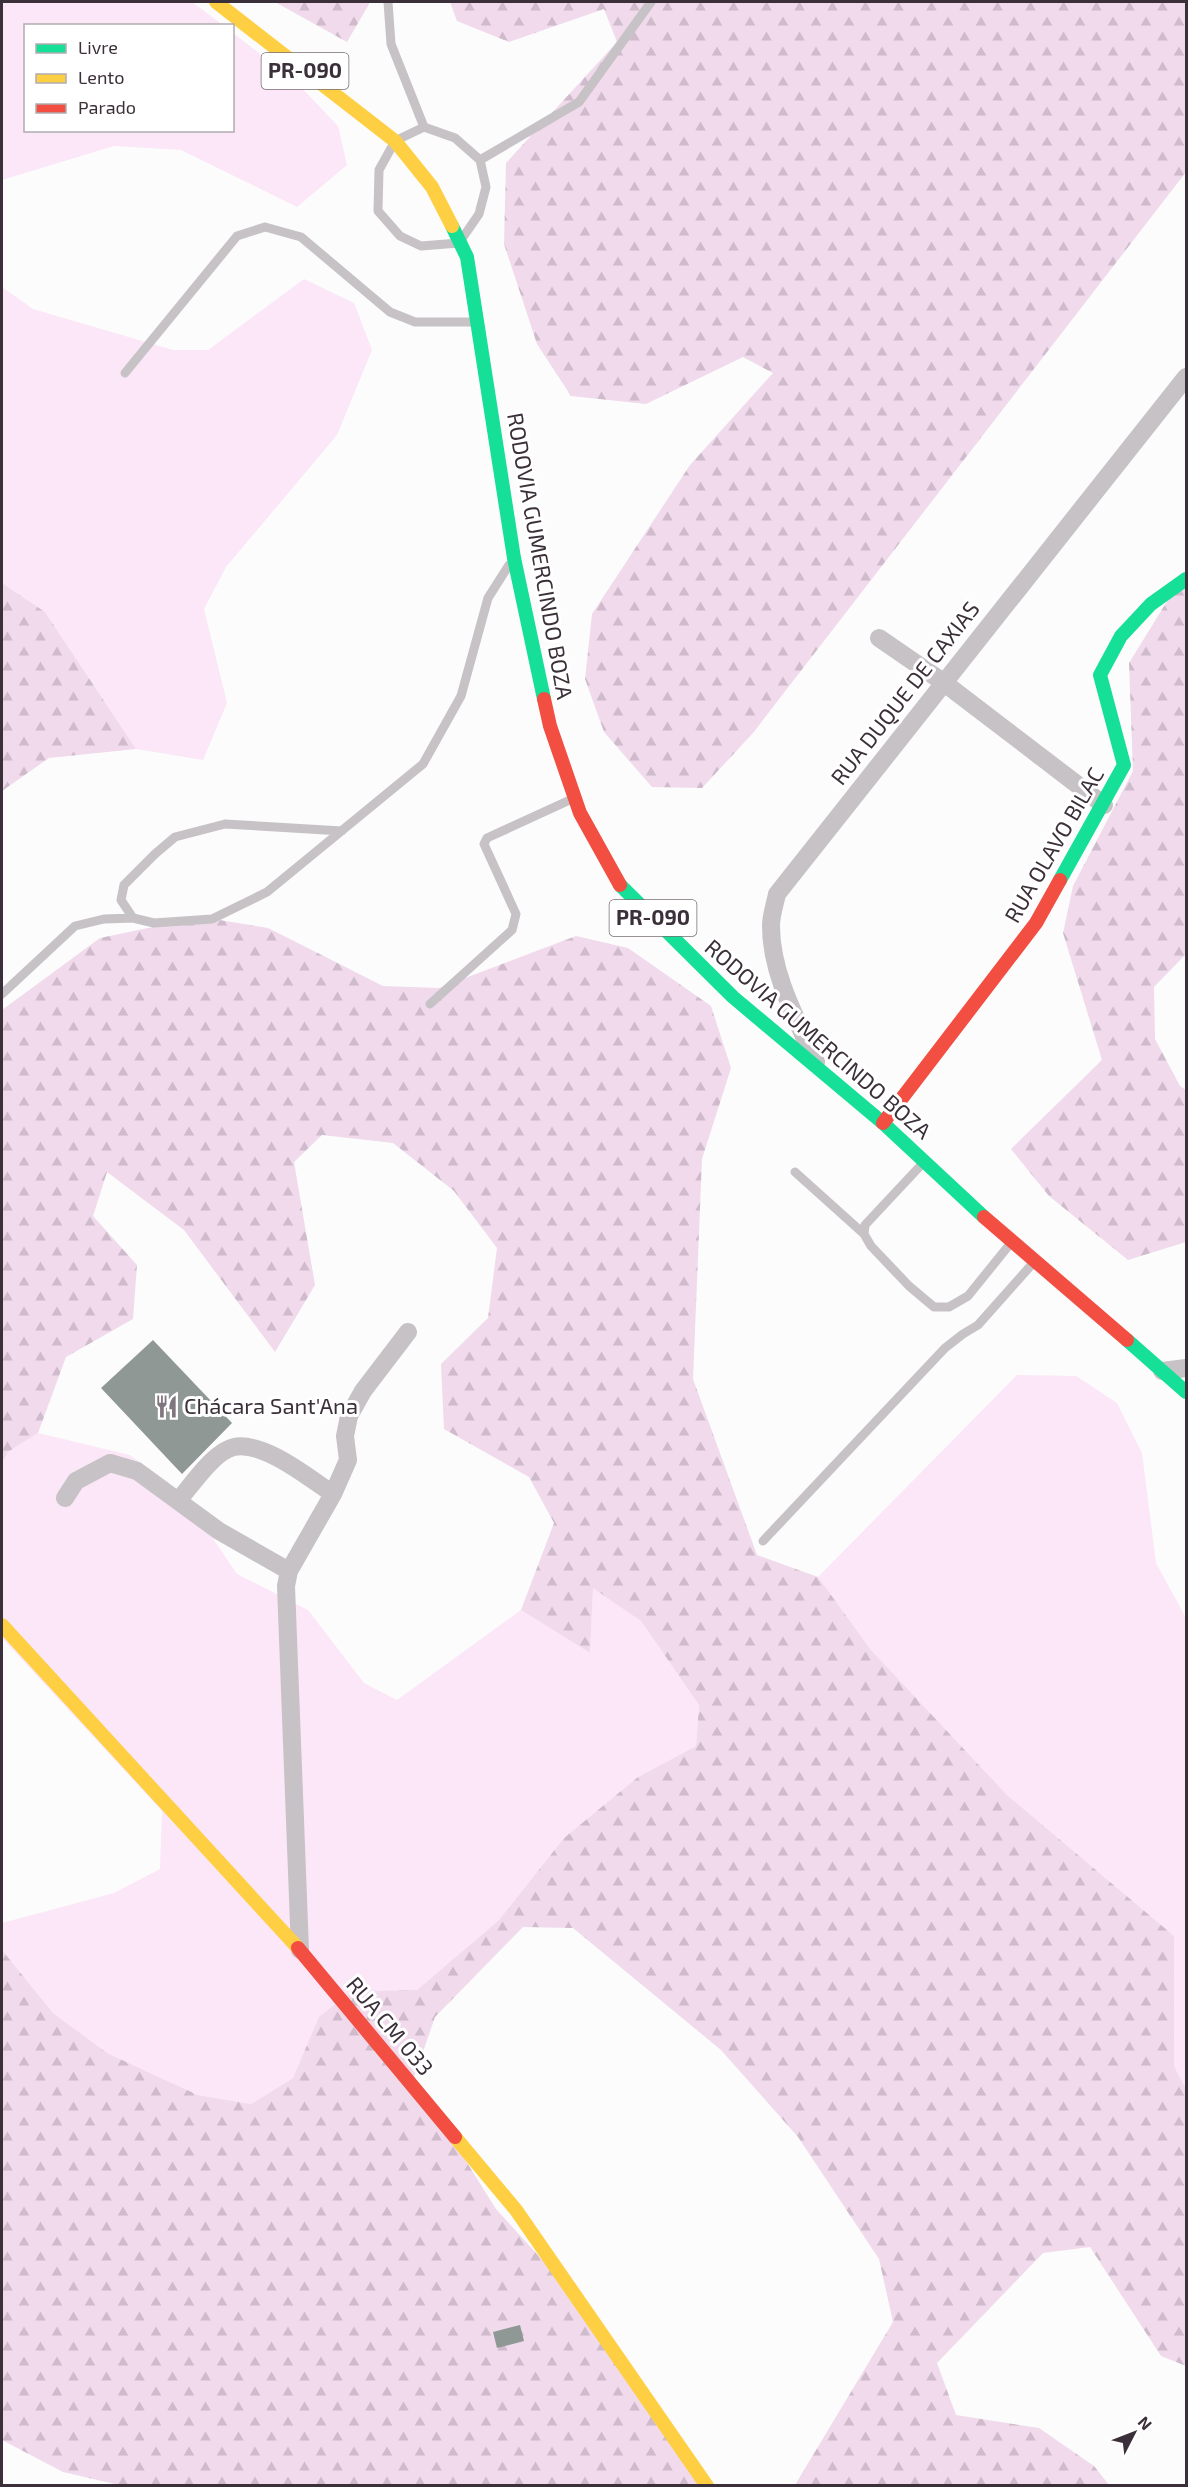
<svg xmlns="http://www.w3.org/2000/svg" width="1188" height="2487" font-family="'Exo 2',sans-serif">
  <defs>
    <pattern id="forest-firs" width="22" height="20" patternUnits="userSpaceOnUse" patternTransform="scale(1.5)"><rect width="22" height="20" fill="#f0daec"/><path d="M5 1l3.5 6h-7zM16 11l3.5 6h-7z" fill="#cfbbcb"/></pattern>
  </defs>
  <rect width="100%" height="100%" fill="#fcfcfc"/>
  <path fill="#fbe7f7" d="M 2,2 L 192,2 L 223,25 L 26,26 L 26,130 L 232,130 L 233,33 L 295,81 L 338,126 L 347,165 L 297,207 L 181,150 L 114,146 L 2,180 Z
    M 304,279 L 354,303 L 372,350 L 337,435 L 226,567 L 204,609 L 227,703 L 203,760 L 136,749 L 45,612 L 2,583 L 2,287 L 33,309 L 173,350 L 208,350 Z
    M 1017,1375 L 1076,1376 L 1117,1403 L 1142,1453 L 1156,1563 L 1186,1618 L 1186,2089 L 1174,2066 L 1174,1936 L 1007,1795 L 871,1650 L 818,1577 Z
    M 38,1433 L 130,1455 L 183,1494 L 237,1574 L 308,1610 L 364,1683 L 397,1700 L 521,1610 L 590,1653 L 593,1587 L 641,1621 L 699,1705 L 696,1746 L 638,1777 L 564,1838 L 499,1920 L 417,1990 L 352,1991 L 320,2017 L 293,2078 L 251,2104 L 198,2095 L 107,2053 L 53,2013 L 2,1950 L 2,1923 L 114,1893 L 160,1869 L 162,1811 L 2,1638 L 2,1463 L 8,1452 Z"/>
  <path fill="url(#forest-firs)" d="M 275,2 L 369,2 L 369,4 L 347,42 Z
    M 450,2 L 1186,2 L 1186,172 L 753,733 L 702,788 L 652,787 L 604,732 L 585,679 L 592,614 L 690,465 L 773,373 L 743,357 L 646,404 L 571,396 L 537,344 L 504,244 L 506,163 L 617,42 L 604,9 L 509,42 L 457,21 Z
    M 2,583 L 45,612 L 136,749 L 49,758 L 2,791 Z
    M 1186,586 L 1186,954 L 1154,987 L 1155,1039 L 1180,1086 L 1186,1090 L 1186,1242 L 1128,1260 L 1049,1196 L 1011,1149 L 1102,1060 L 1063,933 L 1073,886 L 1133,771 L 1129,663 L 1169,598 Z
    M 201,917 L 268,928 L 383,986 L 439,988 L 576,936 L 628,948 L 711,1006 L 731,1068 L 702,1159 L 693,1379 L 757,1555 L 818,1577 L 871,1650 L 1007,1795 L 1174,1936 L 1174,2066 L 1186,2089 L 1186,2366 L 1161,2356 L 1090,2247 L 1043,2253 L 937,2363 L 956,2415 L 1039,2428 L 1094,2466 L 1109,2485 L 795,2485 L 893,2322 L 879,2259 L 798,2137 L 721,2050 L 573,1928 L 523,1927 L 435,2017 L 414,2078 L 496,2209 L 608,2332 L 714,2485 L 119,2485 L 63,2472 L 2,2440 L 2,1950 L 53,2013 L 107,2053 L 198,2095 L 251,2104 L 293,2078 L 319,2017 L 352,1991 L 417,1990 L 499,1920 L 564,1838 L 638,1777 L 696,1746 L 699,1705 L 641,1621 L 593,1588 L 590,1653 L 521,1610 L 554,1523 L 529,1477 L 444,1429 L 441,1364 L 488,1318 L 497,1248 L 454,1191 L 393,1143 L 322,1135 L 294,1162 L 315,1285 L 275,1352 L 184,1230 L 107,1172 L 93,1216 L 137,1265 L 133,1319 L 66,1357 L 38,1433 L 8,1452 L 2,1463 L 2,1010 L 100,938 Z"/>
  <path fill="#909895" d="M 153,1340 L 232,1423 L 182,1474 L 101,1388 Z
    M 520,2325 L 524,2341 L 497,2348 L 493,2332 Z"/>
  <g fill="none" stroke-linecap="round" stroke-linejoin="round">
    <path stroke="#c6c2c5" stroke-width="9" d="M 388,2 L 391,44 L 424,127
      M 424,127 L 455,138 L 480,160 L 486,187 L 479,214 L 459,243 L 421,246 L 400,236 L 378,211 L 379,170 L 395,141 Z
      M 480,160 L 579,102 L 651,2
      M 125,373 L 237,236 L 265,227 L 301,237 L 390,312 L 415,322 L 473,322
      M 133,918 L 121,900 L 124,885 L 155,854 L 175,837 L 225,824 L 342,831
      M 2,994 L 75,926 L 104,919 L 133,918 L 154,923 L 212,919 L 267,892 L 423,764 L 461,696 L 488,598 L 509,565
      M 430,1004 L 512,930 L 516,914 L 484,844 L 487,838 L 572,799
      M 923,1163 L 865,1225 L 864,1234 L 871,1246 L 909,1286 L 934,1307 L 949,1307 L 968,1296 L 1010,1244
      M 795,1172 L 864,1234
      M 763,1541 L 945,1348 L 963,1334 L 978,1325 L 1034,1262"/>
    <path stroke="#c6c2c5" stroke-width="18" d="M 879,638 L 943,682 L 1104,805
      M 816,1062 C 797,1020 771,974 771,926 C 771,915 775,904 777,894 L 1186,377
      M 1162,1371 L 1186,1368
      M 65,1498 L 76,1481 L 110,1463 L 137,1471 L 219,1531 L 289,1571 L 286,1586 L 300,1950
      M 178,1501 C 191,1486 214,1451 234,1447 C 264,1441 309,1478 333,1494
      M 289,1571 L 333,1494 L 348,1460 L 345,1436 L 349,1416 L 363,1391 L 408,1332"/>
    <path stroke="#16e098" stroke-width="14" d="M 452,226 L 467,257 L 514,558 L 544,699
      M 1060,880 L 1124,765 L 1100,675 L 1121,636 L 1151,604 L 1186,579
      M 620,885 L 733,997 L 883,1123 L 984,1217
      M 1127,1340 L 1186,1392"/>
    <path stroke="#ffcf43" stroke-width="14" d="M 216,2 L 395,141 L 432,187 L 452,226
      M 2,1625 L 298,1948
      M 455,2137 L 516,2210 L 707,2486"/>
    <path stroke="#f24e42" stroke-width="14" d="M 544,699 L 550,726 L 580,813 L 620,885
      M 883,1123 L 1036,923 L 1060,880
      M 984,1217 L 1127,1340
      M 298,1948 L 455,2137"/>
  </g>
  <defs>
    <symbol id="restaurant-bare" viewBox="-9 -9 18 18"><path d="M-5-6h1v4h1v-4h1v4h1v-4h1v5L-1.5 .5V6h-2V.5L-5-1ZM5-6V6H3V1.5H1.5Q1.5-4 5-6Z" fill="#7f777d" stroke="#fff" stroke-width="2.5" paint-order="stroke"/></symbol>
  </defs>
  <g fill-rule="evenodd">
    <use href="#restaurant-bare" x="150" y="1390" width="33" height="33"/>
  </g>
  <g text-anchor="middle" stroke-width="6" stroke-linejoin="round" paint-order="stroke">
    <g fill="#fff" stroke="#766e74" stroke-width="1.5">
      <rect x="261.5" y="53" width="87" height="36" rx="4.5"/>
      <rect x="609.5" y="900" width="87" height="36" rx="4.5"/>
    </g>
    <g font-size="21" font-weight="bold" fill="#3b3039">
      <text x="305" y="78">PR-090</text>
      <text x="653" y="925">PR-090</text>
    </g>
    <g font-size="22" fill="#3b3039" stroke="#fff">
      <text transform="translate(540 556) rotate(80)" y="8">RODOVIA GUMERCINDO BOZA</text>
      <text transform="translate(905 693) rotate(-52)" y="8">RUA DUQUE DE CAXIAS</text>
      <text transform="translate(1054 845) rotate(-60)" y="8">RUA OLAVO BILAC</text>
      <text transform="translate(818 1039) rotate(41)" y="8">RODOVIA GUMERCINDO BOZA</text>
      <text transform="translate(390 2026) rotate(50)" y="8">RUA CM 033</text>
    </g>
    <g font-size="22" fill="#3b3039" stroke="#fff" text-anchor="start">
      <text x="184" y="1414">Chácara Sant'Ana</text>
    </g>
  </g>
  <rect width="1188" height="2487" fill="none" stroke="#3b3039" stroke-width="6"/>
  <rect x="24" y="24" width="210" height="108" fill="#ffffff" stroke="#b1acb0" stroke-width="1.5"/>
  <rect x="36" y="44" width="30" height="9" fill="#16e098" stroke="#b1acb0" stroke-width="1.5"/>
  <text x="78" y="54" font-size="18" fill="#3b3039">Livre</text>
  <rect x="36" y="74" width="30" height="9" fill="#ffcf43" stroke="#b1acb0" stroke-width="1.5"/>
  <text x="78" y="84" font-size="18" fill="#3b3039">Lento</text>
  <rect x="36" y="104" width="30" height="9" fill="#f24e42" stroke="#b1acb0" stroke-width="1.5"/>
  <text x="78" y="114" font-size="18" fill="#3b3039">Parado</text>
  <g transform="translate(1134 2433) rotate(48)" stroke="#ffffff" stroke-width="4.5" paint-order="stroke">
  <path d="M0-4.5L10 22L0 15L-10 22Z" fill="#3b3039"/>
  <text y="-9" font-size="16" font-weight="bold" text-anchor="middle" fill="#3b3039">N</text>
  </g>
</svg>
